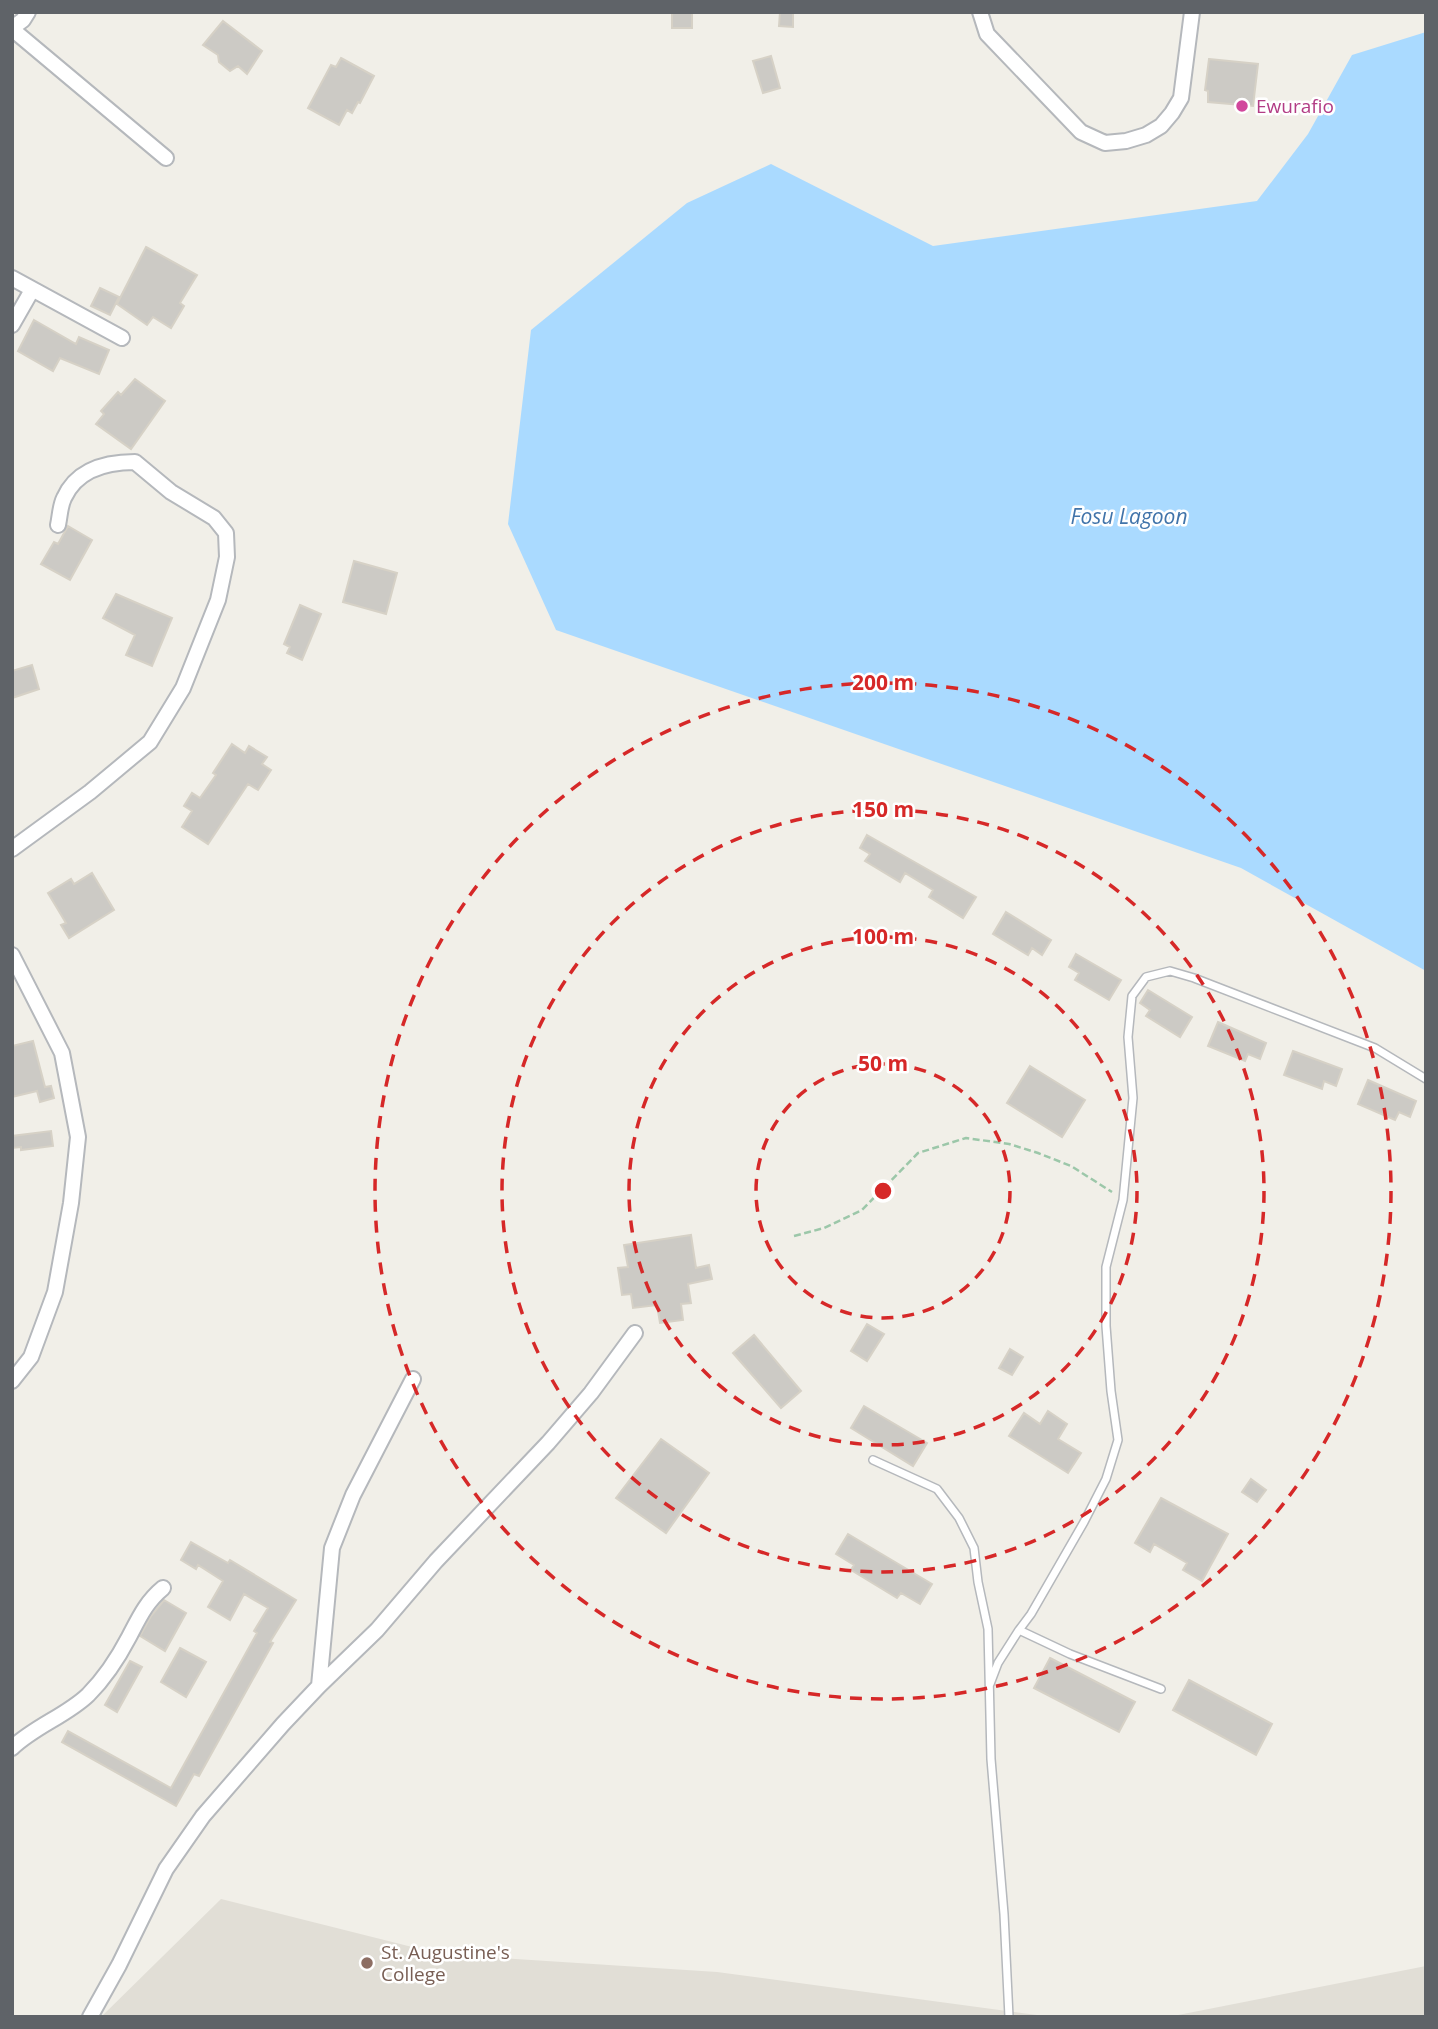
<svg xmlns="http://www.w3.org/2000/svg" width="1438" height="2029" font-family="'Open Sans',sans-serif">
  <rect width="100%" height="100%" fill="#f1efe8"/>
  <path fill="#e1ded6" d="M 221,1899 L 440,1954 L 717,1972 L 1052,2017 L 101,2017 Z
    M 1426,1966 L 1426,2017 L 1168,2017 Z"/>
  <path fill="#aadaff" d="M 1426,32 L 1426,971 L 1241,868 L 556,630 L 508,524 L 531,330 L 687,203 L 771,164 L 933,246 L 1257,201 L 1308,134 L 1352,55 Z"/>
  <path fill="#cccac5" stroke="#d6d1c6" stroke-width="2" d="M 672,12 L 692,12 L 692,28 L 672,28 Z
    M 780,12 L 793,12 L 793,27 L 779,26 Z
    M 223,21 L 262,51 L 247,74 L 238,66 L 230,71 L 219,62 L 218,55 L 203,45 Z
    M 771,56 L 780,88 L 763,93 L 753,61 Z
    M 341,58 L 374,76 L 360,103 L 358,102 L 352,113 L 347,110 L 339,125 L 308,108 L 331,65 L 336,67 Z
    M 1209,59 L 1258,64 L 1253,106 L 1208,102 L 1208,91 L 1205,90 Z
    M 146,247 L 197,275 L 180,303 L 184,306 L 171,328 L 153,317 L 147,325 L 117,304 Z
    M 100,288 L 119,297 L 110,315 L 91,306 Z
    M 34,320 L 76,344 L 79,337 L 109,350 L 99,374 L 60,358 L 53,371 L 18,351 Z
    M 135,379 L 165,401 L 131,449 L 96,424 L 104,414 L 101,411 L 118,392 L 121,395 Z
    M 68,526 L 92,540 L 70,580 L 41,564 L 54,542 L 58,544 Z
    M 354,561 L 397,573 L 386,614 L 343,602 Z
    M 116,594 L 172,618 L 152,666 L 126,655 L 135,635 L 103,618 Z
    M 300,605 L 321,614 L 302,660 L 287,653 L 290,647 L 284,644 Z
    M 32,665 L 39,689 L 12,698 L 12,671 Z
    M 232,744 L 245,753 L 249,746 L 267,757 L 262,764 L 271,770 L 258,790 L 248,784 L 208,844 L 182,827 L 192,811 L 184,806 L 192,793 L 200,798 L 216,775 L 213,773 Z
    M 867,835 L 976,897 L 963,918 L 929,897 L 933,890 L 905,873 L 900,882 L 865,861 L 870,854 L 860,848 Z
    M 92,873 L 114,910 L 69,938 L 61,925 L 66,923 L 48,893 L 71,879 L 74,884 Z
    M 1006,912 L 1051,940 L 1042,955 L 1032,948 L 1028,955 L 993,934 Z
    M 1076,954 L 1121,980 L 1109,1000 L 1075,980 L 1079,973 L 1069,967 Z
    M 1148,990 L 1192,1017 L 1180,1037 L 1146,1016 L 1150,1010 L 1140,1003 Z
    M 1218,1022 L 1266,1043 L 1260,1059 L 1248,1054 L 1245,1061 L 1208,1046 Z
    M 33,1041 L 45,1087 L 51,1086 L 54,1098 L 40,1102 L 37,1091 L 12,1097 L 12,1046 Z
    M 1293,1051 L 1342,1069 L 1336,1086 L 1324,1081 L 1322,1089 L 1284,1075 Z
    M 1030,1066 L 1085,1100 L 1062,1137 L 1007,1103 Z
    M 1368,1080 L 1416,1101 L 1410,1117 L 1399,1112 L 1395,1120 L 1358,1104 Z
    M 51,1131 L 53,1146 L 21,1150 L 21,1147 L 12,1148 L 12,1136 Z
    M 691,1235 L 696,1268 L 709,1265 L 712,1279 L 688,1284 L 691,1303 L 681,1304 L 683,1320 L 660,1323 L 657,1305 L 633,1308 L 631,1294 L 622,1295 L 618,1268 L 628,1267 L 624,1245 Z
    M 867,1324 L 884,1334 L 867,1361 L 851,1351 Z
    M 754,1335 L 801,1391 L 781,1408 L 733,1353 Z
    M 1010,1349 L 1023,1357 L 1012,1375 L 999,1368 Z
    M 864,1406 L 927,1443 L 913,1466 L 851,1428 Z
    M 1048,1411 L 1067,1424 L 1058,1439 L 1081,1453 L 1068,1473 L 1009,1436 L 1024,1413 L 1040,1424 Z
    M 661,1439 L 709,1473 L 666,1533 L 616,1498 Z
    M 1251,1479 L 1266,1490 L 1257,1502 L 1242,1492 Z
    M 1161,1498 L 1228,1534 L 1202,1581 L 1183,1570 L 1187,1563 L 1154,1544 L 1150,1552 L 1135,1543 Z
    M 848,1534 L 932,1584 L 920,1604 L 901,1593 L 897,1598 L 851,1570 L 854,1565 L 836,1554 Z
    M 191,1542 L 228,1563 L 230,1560 L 296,1600 L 270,1642 L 273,1643 L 199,1776 L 194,1774 L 176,1806 L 62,1742 L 68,1731 L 171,1788 L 257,1633 L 254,1631 L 268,1608 L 244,1594 L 230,1620 L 208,1607 L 223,1581 L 198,1565 L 196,1569 L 181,1560 Z
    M 164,1600 L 186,1613 L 165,1651 L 140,1636 L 151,1616 Z
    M 180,1648 L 206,1662 L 186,1697 L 161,1682 Z
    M 1050,1658 L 1135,1702 L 1119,1732 L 1034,1688 Z
    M 130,1661 L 142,1667 L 117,1712 L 105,1705 Z
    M 1189,1680 L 1272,1724 L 1256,1755 L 1173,1710 Z"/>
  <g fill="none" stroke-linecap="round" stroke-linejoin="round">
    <defs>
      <path id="lane" d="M 873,1460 L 937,1489 L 959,1518 L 974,1548 L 978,1582 L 988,1629 L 991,1759 L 1004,1914 L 1009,2017
        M 1019,1630 L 1070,1654 L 1161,1689
        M 990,1684 L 998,1663 L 1019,1630 L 1031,1614 L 1084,1522 L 1106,1479 L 1118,1440 L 1111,1391 L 1106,1326 L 1106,1267 L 1123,1200 L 1133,1098 L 1128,1037 L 1132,996 L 1146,977 L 1170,971 L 1194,978 L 1375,1048 L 1426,1079"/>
      <path id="street" d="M 980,12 L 987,34 L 1081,132 L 1105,143 L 1126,141 L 1146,135 L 1161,126 L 1172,113 L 1181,98 L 1192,12
        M 12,28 L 23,20 L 28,12
        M 12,29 L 166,158
        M 12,278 L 122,338
        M 12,325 L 32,290
        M 12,849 L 90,792 L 150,742 L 183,688 L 218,600 L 227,557 L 226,533 L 214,518 L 171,492 L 135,462 C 107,462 77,469 64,498 C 60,506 60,516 58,525
        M 12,955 L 62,1053 L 78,1137 L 71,1203 L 55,1292 L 31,1357 L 12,1381
        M 319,1686 L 332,1548 L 353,1495 L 413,1379
        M 12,1748 C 35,1726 66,1716 88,1695 C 105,1678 118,1658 129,1637 C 139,1618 146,1602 163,1588
        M 90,2017 L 119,1965 L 166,1869 L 203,1816 L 283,1724 L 319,1686 L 377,1630 L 436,1561 L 548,1443 L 591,1393 L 635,1333"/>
    </defs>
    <use href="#lane" stroke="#b5b8bc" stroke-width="10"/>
    <use href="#street" stroke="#b5b8bc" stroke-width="18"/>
    <path stroke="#9cc7a9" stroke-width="2.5" stroke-dasharray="7 3.5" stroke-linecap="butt" d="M 794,1236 L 824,1228 L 862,1210 L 918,1153 L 966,1138 L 1009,1144 L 1038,1153 L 1071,1166 L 1112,1192"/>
    <use href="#lane" stroke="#fff" stroke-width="7"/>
    <use href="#street" stroke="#fff" stroke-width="14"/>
  </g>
  <g fill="none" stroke="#d62828" stroke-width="3.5" stroke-dasharray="12 9">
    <circle cx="883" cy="1191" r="127"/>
    <circle cx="883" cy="1191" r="254"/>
    <circle cx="883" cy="1191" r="381"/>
    <circle cx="883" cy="1191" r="508"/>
  </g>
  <circle fill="#d1479c" stroke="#fff" stroke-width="2.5" cx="1242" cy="106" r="7"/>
  <circle fill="#8d6e63" stroke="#fff" stroke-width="2.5" cx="367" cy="1963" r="7"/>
  <g text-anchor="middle" stroke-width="5" stroke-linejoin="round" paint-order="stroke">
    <g font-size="19" fill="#b23c85" stroke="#fff" text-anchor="start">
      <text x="1256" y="113">Ewurafio</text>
    </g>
    <g font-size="19" fill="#785e54" stroke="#fff" text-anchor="start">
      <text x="381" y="1959">St. Augustine's<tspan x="381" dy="22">College</tspan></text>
    </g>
    <g font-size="21" font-style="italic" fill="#4174aa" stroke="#fff">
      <text x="1129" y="524">Fosu Lagoon</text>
    </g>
  </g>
  <circle cx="883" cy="1191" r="10" fill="#d62828" stroke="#fff" stroke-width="3.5"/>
  <g font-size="21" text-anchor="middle" font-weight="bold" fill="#d62828" stroke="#fff" stroke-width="5" stroke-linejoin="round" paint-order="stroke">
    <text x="883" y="690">200 m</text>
    <text x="883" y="817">150 m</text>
    <text x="883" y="944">100 m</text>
    <text x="883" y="1071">50 m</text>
  </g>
  <rect width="1438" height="2029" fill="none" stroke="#5f6368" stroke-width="28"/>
</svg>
